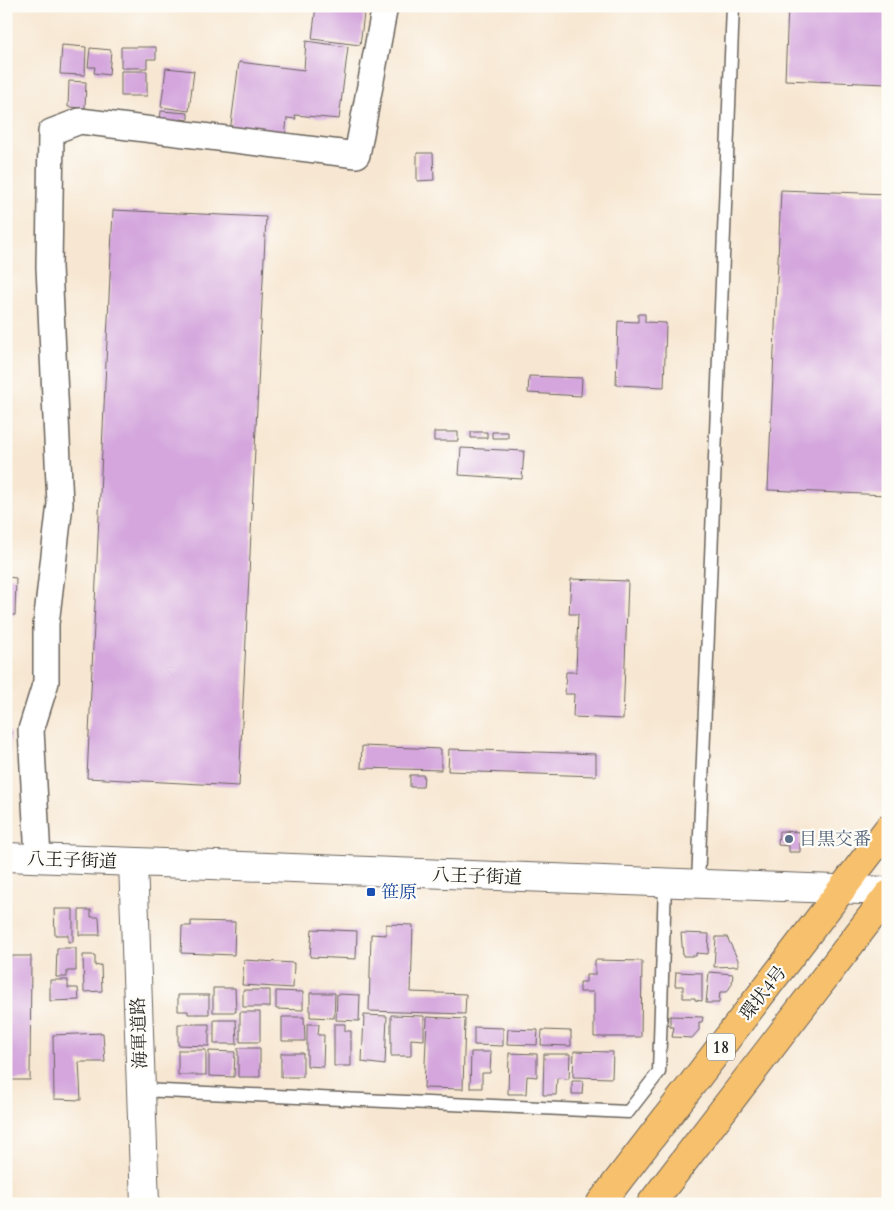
<svg xmlns="http://www.w3.org/2000/svg" width="894" height="1210" font-family="Cardo,'Noto Serif JP',serif">
  <rect width="100%" height="100%" fill="#fdfcf7"/>
  <filter id="ink" filterUnits="userSpaceOnUse"><feTurbulence type="fractalNoise" baseFrequency=".02" numOctaves="2"/><feDisplacementMap in="SourceGraphic" scale="10" xChannelSelector="R" yChannelSelector="G"/><feConvolveMatrix kernelMatrix="1 2 1 2 8 2 1 2 1" color-interpolation-filters="sRGB"/></filter>
  <filter id="wash" filterUnits="userSpaceOnUse"><feTurbulence type="fractalNoise" baseFrequency=".0096" numOctaves="4" result="noise"/><feDisplacementMap in="SourceGraphic" scale="20" xChannelSelector="R" yChannelSelector="G"/><feGaussianBlur stdDeviation="1.12" result="paint"/><feColorMatrix in="noise" values="0 0 0 0 0 0 0 0 0 0 0 0 0 0 0 0 0 1.4 0 .05"/><feComposite in="paint" operator="in"/></filter>
  <g filter="url(#wash)">
    <rect width="100%" height="100%" fill="#f7e7d2"/>
    <g id="blocks">
      <path fill="#d4a6dd" d="M 316,6 L 365,6 L 360,45 L 312,39 Z
        M 788,6 L 888,6 L 888,84 L 785,80 Z
        M 306,41 L 348,47 L 339,119 L 295,115 L 296,119 L 287,118 L 285,138 L 230,132 L 239,62 L 304,70 Z
        M 62,45 L 86,47 L 85,75 L 60,74 Z
        M 121,47 L 156,47 L 156,59 L 147,59 L 147,68 L 121,68 Z
        M 90,48 L 111,50 L 109,75 L 94,73 L 95,67 L 88,67 Z
        M 166,68 L 194,71 L 189,111 L 161,107 Z
        M 121,71 L 147,71 L 147,96 L 121,96 Z
        M 69,81 L 86,82 L 85,108 L 68,107 Z
        M 161,111 L 188,113 L 188,120 L 181,119 L 180,124 L 160,122 Z
        M 417,153 L 433,153 L 434,180 L 417,181 Z
        M 781,190 L 888,194 L 888,495 L 768,490 Z
        M 113,210 L 266,217 L 239,786 L 87,778 Z
        M 638,314 L 645,314 L 645,322 L 666,323 L 664,387 L 616,385 L 618,321 L 638,322 Z
        M 529,376 L 582,378 L 581,396 L 528,393 Z
        M 434,432 L 458,432 L 458,441 L 434,441 Z
        M 471,432 L 487,432 L 487,438 L 471,438 Z
        M 492,432 L 508,432 L 508,438 L 492,438 Z
        M 461,448 L 524,451 L 522,479 L 459,475 Z
        M 6,577 L 16,578 L 15,615 L 6,615 Z
        M 571,579 L 628,581 L 623,719 L 573,717 L 574,694 L 565,694 L 566,672 L 576,672 L 578,614 L 569,614 Z
        M 6,732 L 11,732 L 8,775 L 6,775 Z
        M 362,746 L 441,749 L 441,770 L 361,768 Z
        M 449,749 L 596,754 L 596,776 L 448,771 Z
        M 410,775 L 424,775 L 423,787 L 410,787 Z
        M 779,831 L 800,832 L 800,852 L 789,852 L 789,846 L 778,845 Z
        M 54,909 L 73,909 L 73,942 L 68,942 L 68,935 L 55,935 Z
        M 79,910 L 91,910 L 91,917 L 99,917 L 100,935 L 79,935 Z
        M 191,921 L 235,922 L 234,955 L 181,953 L 182,926 L 191,926 Z
        M 386,924 L 413,925 L 411,992 L 466,994 L 465,1014 L 369,1011 L 371,934 L 386,935 Z
        M 312,929 L 357,931 L 356,959 L 310,957 Z
        M 681,933 L 709,934 L 708,954 L 696,953 L 696,956 L 683,956 Z
        M 716,937 L 727,937 L 738,960 L 738,966 L 714,967 Z
        M 57,948 L 76,948 L 76,971 L 67,971 L 67,977 L 56,977 Z
        M 83,955 L 95,955 L 95,966 L 101,965 L 102,991 L 84,992 Z
        M 6,956 L 31,956 L 30,1080 L 6,1080 Z
        M 244,960 L 294,963 L 293,988 L 242,985 Z
        M 595,960 L 642,961 L 641,1037 L 594,1037 L 594,992 L 580,992 L 580,982 L 586,982 L 586,975 L 595,975 Z
        M 676,972 L 702,973 L 702,1001 L 695,1000 L 695,998 L 683,998 L 683,986 L 675,986 Z
        M 709,972 L 733,974 L 732,984 L 727,992 L 720,992 L 719,1003 L 706,1003 Z
        M 50,980 L 68,980 L 68,988 L 78,988 L 79,1000 L 50,1001 Z
        M 213,988 L 235,988 L 236,1012 L 213,1012 Z
        M 243,990 L 270,990 L 270,1007 L 243,1007 Z
        M 276,991 L 303,992 L 303,1010 L 276,1009 Z
        M 310,993 L 335,993 L 334,1018 L 310,1017 Z
        M 337,994 L 360,995 L 359,1021 L 336,1020 Z
        M 178,995 L 209,995 L 209,1014 L 188,1014 L 188,1011 L 178,1011 Z
        M 240,1012 L 260,1012 L 260,1042 L 240,1042 Z
        M 364,1015 L 387,1016 L 385,1065 L 362,1062 Z
        M 391,1015 L 424,1016 L 424,1040 L 411,1039 L 411,1056 L 391,1056 Z
        M 670,1016 L 703,1017 L 702,1022 L 699,1022 L 699,1030 L 692,1038 L 672,1037 L 674,1027 L 670,1027 Z
        M 282,1017 L 304,1017 L 305,1041 L 282,1041 Z
        M 427,1017 L 465,1019 L 463,1089 L 424,1088 Z
        M 214,1020 L 236,1020 L 237,1044 L 214,1044 Z
        M 178,1024 L 209,1024 L 209,1046 L 178,1045 Z
        M 307,1024 L 319,1024 L 318,1035 L 324,1035 L 323,1067 L 307,1066 Z
        M 334,1024 L 345,1024 L 345,1031 L 351,1031 L 351,1066 L 334,1066 Z
        M 474,1027 L 503,1028 L 503,1046 L 474,1045 Z
        M 508,1029 L 538,1030 L 537,1045 L 507,1044 Z
        M 542,1030 L 571,1031 L 571,1046 L 541,1045 Z
        M 103,1033 L 105,1062 L 79,1062 L 81,1100 L 54,1099 L 53,1035 Z
        M 238,1048 L 260,1048 L 260,1077 L 238,1077 Z
        M 178,1050 L 206,1050 L 206,1075 L 178,1075 Z
        M 209,1051 L 235,1052 L 234,1077 L 209,1076 Z
        M 574,1051 L 613,1052 L 612,1078 L 573,1077 Z
        M 471,1052 L 491,1052 L 490,1073 L 482,1073 L 482,1088 L 470,1088 Z
        M 281,1053 L 303,1053 L 303,1077 L 281,1077 Z
        M 509,1053 L 537,1054 L 537,1077 L 527,1076 L 526,1094 L 508,1094 Z
        M 544,1054 L 570,1054 L 569,1079 L 557,1078 L 556,1095 L 543,1095 Z
        M 572,1081 L 583,1081 L 582,1094 L 572,1094 Z"/>
    </g>
  </g>
  <g filter="url(#ink)">
    <use href="#blocks" fill-opacity="0" stroke="#69635c" stroke-width="1"/>
    <g fill="none" stroke-linecap="round" stroke-linejoin="round">
      <defs>
        <path id="service" d="M 698,884 L 733,6
          M 141,1090 L 628,1112 L 659,1072 L 665,883"/>
        <path id="minor" d="M 38,858 L 31,730 L 46,682 L 46,624 L 60,504 L 49,267 L 51,132 L 80,121 L 357,155 L 385,6"/>
        <path id="tertiary" d="M 6,857 L 888,891
          M 133,862 L 145,1204"/>
        <path id="primary" d="M 600,1204 L 888,829
          M 651,1204 L 888,895"/>
      </defs>
      <use href="#service" stroke="#69635c" stroke-width="15"/>
      <use href="#minor" stroke="#69635c" stroke-width="28"/>
      <use href="#tertiary" stroke="#69635c" stroke-width="30"/>
      <use href="#primary" stroke="#69635c" stroke-width="30"/>
      <use href="#service" stroke="#fff" stroke-width="12"/>
      <use href="#minor" stroke="#fff" stroke-width="25"/>
      <use href="#tertiary" stroke="#fff" stroke-width="28"/>
      <use href="#primary" stroke="#f7c06c" stroke-width="28"/>
    </g>
  </g>
  <circle fill="#5c6f8a" stroke="#fdfcf7" stroke-width="2" cx="789" cy="839" r="5"/>
  <rect fill="#1a4fb4" stroke="#fdfcf7" stroke-width="2" x="366" y="887" width="10" height="10" rx="2.5"/>
  <g text-anchor="middle" stroke-width="4.5" stroke-linejoin="round" paint-order="stroke">
    <rect fill="#fdfcf7" stroke="#605f5e" stroke-width="1" x="707" y="1033.5" width="28" height="27" rx="4"/>
    <g font-size="16" font-weight="bold" fill="#1c1c1c">
      <text x="721" y="1053">18</text>
    </g>
    <g font-size="18" fill="#4e5e75" stroke="#fdfcf7" text-anchor="start">
      <text x="799" y="845">目黒交番</text>
    </g>
    <g font-size="18" fill="#1c1c1c" stroke="#fdfcf7">
      <text transform="translate(72 860) rotate(2)" y="6">八王子街道</text>
      <text transform="translate(477 876) rotate(2)" y="6">八王子街道</text>
      <text transform="translate(763 993) rotate(-52)" y="6">環状4号</text>
      <text transform="translate(139 1033) rotate(-92)" y="6">海軍道路</text>
    </g>
    <g font-size="18" fill="#164399" stroke="#fdfcf7" text-anchor="start">
      <text x="381" y="898">笹原</text>
    </g>
  </g>
  <rect width="894" height="1210" fill="none" stroke="#fdfcf7" stroke-width="25"/>
</svg>
